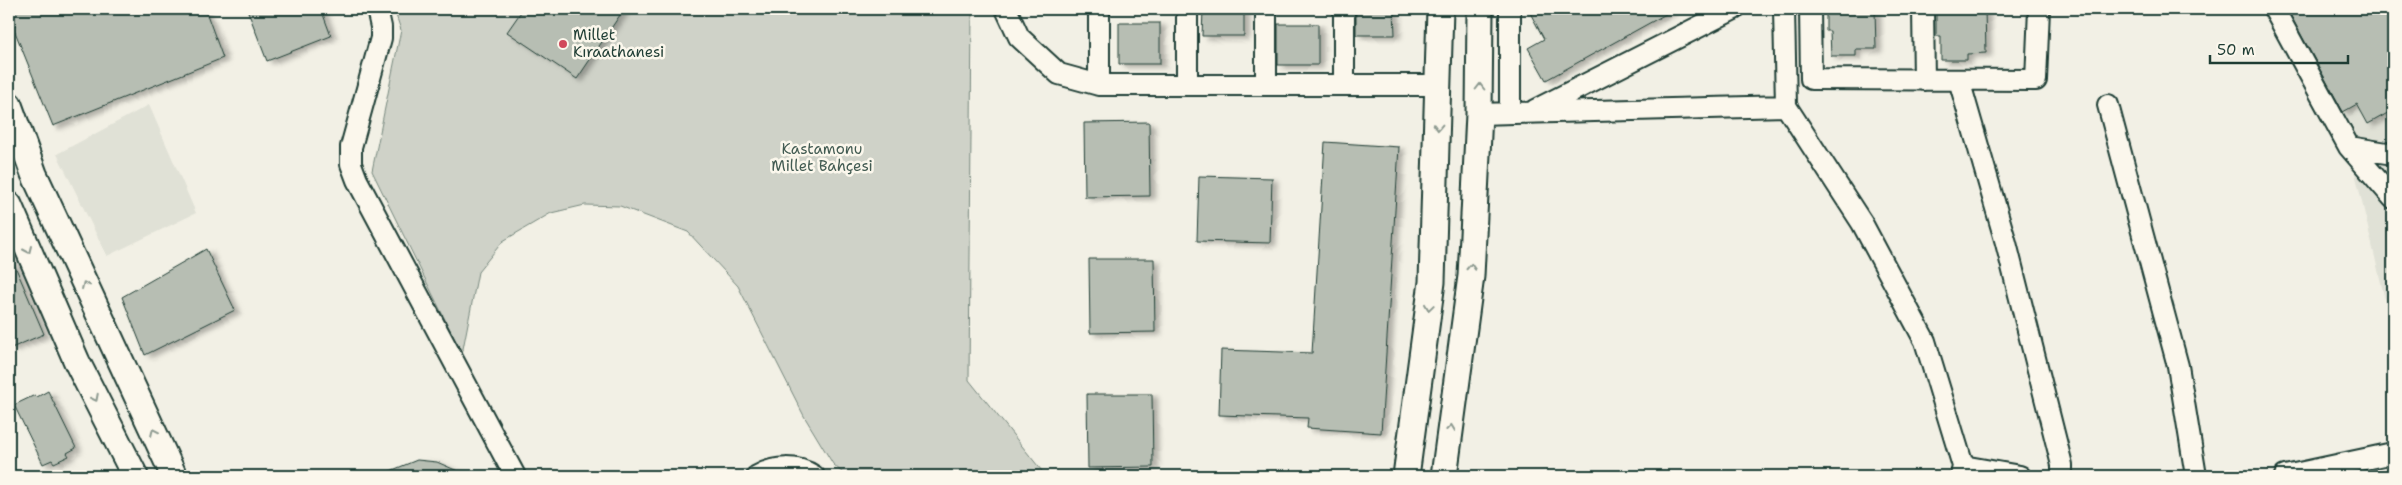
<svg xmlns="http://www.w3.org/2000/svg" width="2402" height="485" font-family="'Shantell Sans',sans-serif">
  <defs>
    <filter id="shadow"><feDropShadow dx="5.5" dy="3" stdDeviation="2.5" flood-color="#0004"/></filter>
  </defs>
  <rect width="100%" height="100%" fill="#f2f0e5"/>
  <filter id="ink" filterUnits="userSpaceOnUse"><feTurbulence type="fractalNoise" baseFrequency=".02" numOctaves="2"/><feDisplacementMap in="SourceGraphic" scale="10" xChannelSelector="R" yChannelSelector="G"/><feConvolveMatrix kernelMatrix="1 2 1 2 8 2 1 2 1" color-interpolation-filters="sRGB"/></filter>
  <g filter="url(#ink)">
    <path fill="#e0e1d6" d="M 2274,9 L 2393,9 L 2393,334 L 2349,147 Z
      M 149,105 L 196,213 L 107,256 L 57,154 Z"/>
    <path fill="#cfd2c8" stroke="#77887e" d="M 394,9 L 972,9 L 969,380 L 1046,476 L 846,476 L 833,464 L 804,416 L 738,286 L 688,232 L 620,206 L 585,205 L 551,213 L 503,241 L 478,272 L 462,354 L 372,171 L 401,30 Z"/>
    <path fill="#b7beb3" stroke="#1f3d34" filter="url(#shadow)" d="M 9,9 L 205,9 L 223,58 L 53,126 L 13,27 L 15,26 Z
      M 247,9 L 321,9 L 331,36 L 267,61 Z
      M 523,9 L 624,9 L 577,79 L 507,32 Z
      M 1203,9 L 1244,9 L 1244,36 L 1202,36 Z
      M 1356,9 L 1394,9 L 1395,35 L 1356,35 Z
      M 1528,9 L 1675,9 L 1546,80 L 1528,48 L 1544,39 Z
      M 1826,9 L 1875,9 L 1876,49 L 1856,49 L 1856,56 L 1831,56 L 1830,31 L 1826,31 Z
      M 1985,9 L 1986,53 L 1967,54 L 1967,60 L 1941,60 L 1941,36 L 1936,36 L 1936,10 Z
      M 2287,9 L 2385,9 L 2393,25 L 2393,110 L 2368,124 L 2357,104 L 2343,112 Z
      M 1119,23 L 1160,23 L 1160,64 L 1119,64 Z
      M 1278,24 L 1318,24 L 1318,65 L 1278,65 Z
      M 1149,122 L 1150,196 L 1085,197 L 1084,123 Z
      M 1325,142 L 1399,147 L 1381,433 L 1307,428 L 1308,418 L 1219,415 L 1221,350 L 1312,353 Z
      M 1199,176 L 1272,178 L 1270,243 L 1197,241 Z
      M 206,249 L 235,310 L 145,355 L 122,297 Z
      M 9,252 L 44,334 L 9,349 Z
      M 1089,259 L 1154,259 L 1155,332 L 1090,333 Z
      M 48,391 L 76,448 L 67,453 L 69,456 L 54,463 L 52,460 L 43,464 L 14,405 L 35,395 L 37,397 Z
      M 1087,394 L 1152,394 L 1153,467 L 1088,468 Z
      M 417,460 L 437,462 L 469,476 L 378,476 Z"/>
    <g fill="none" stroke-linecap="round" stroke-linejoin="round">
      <defs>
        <path id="minor" d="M 377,9 L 381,27 L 381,38 L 351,147 L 351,164 L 357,180 L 515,476
          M 1006,9 L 1019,37 L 1059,74 L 1099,85 L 1439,85
          M 1344,9 L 1344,85
          M 1510,9 L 1510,113
          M 1784,9 L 1786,106 L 1862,223 L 1925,341 L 1963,466 L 1961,476
          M 1810,9 L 1811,79 L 2036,80 L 2039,9
          M 1923,9 L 1924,80
          M 2274,9 L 2349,147 L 2393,198
          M 1959,80 L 2006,243 L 2062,465 L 2062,476
          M 1099,85 L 1099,9
          M 1187,85 L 1187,9
          M 1266,85 L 1266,9
          M 2108,105 L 2178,366 L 2196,476
          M 1535,110 L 1734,9
          M 1479,114 L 1786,106
          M 2349,147 L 2393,154
          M 1963,466 L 2020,476
          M 757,476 C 774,466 797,465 814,476
          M 2285,476 L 2393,453"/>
        <path id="major" d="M 9,105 L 34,174 L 174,476
          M 9,205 L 77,362 L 135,476
          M 1406,476 L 1432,282 L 1440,9
          M 1444,476 L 1471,276 L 1479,114 L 1480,9"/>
      </defs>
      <use href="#minor" stroke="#1f3d34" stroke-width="24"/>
      <use href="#major" stroke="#1f3d34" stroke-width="29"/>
      <use href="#minor" stroke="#fbf7ec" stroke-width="20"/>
      <use href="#major" stroke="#fbf7ec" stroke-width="25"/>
    </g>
    <defs><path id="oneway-chevron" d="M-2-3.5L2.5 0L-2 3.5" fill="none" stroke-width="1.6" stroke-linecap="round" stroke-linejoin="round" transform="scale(1.25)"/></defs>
    <g stroke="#8d9a90">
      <use href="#oneway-chevron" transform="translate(1480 87) rotate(-90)"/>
      <use href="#oneway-chevron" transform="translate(1438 127) rotate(92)"/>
      <use href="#oneway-chevron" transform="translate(28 250) rotate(66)"/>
      <use href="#oneway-chevron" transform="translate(1471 267) rotate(-87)"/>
      <use href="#oneway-chevron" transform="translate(85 285) rotate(-115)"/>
      <use href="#oneway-chevron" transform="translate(1429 307) rotate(98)"/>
      <use href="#oneway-chevron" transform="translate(95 398) rotate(63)"/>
      <use href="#oneway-chevron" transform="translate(1451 428) rotate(-83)"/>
      <use href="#oneway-chevron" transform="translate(154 432) rotate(-115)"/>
    </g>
  </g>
  <circle fill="#d1495b" stroke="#fbf7ec" stroke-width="2" cx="563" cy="44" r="5"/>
  <g text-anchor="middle" stroke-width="5" stroke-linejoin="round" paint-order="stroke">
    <g font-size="15" fill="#1f3d34" stroke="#fbf7ec" text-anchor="start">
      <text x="573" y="40">Millet<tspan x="573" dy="17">Kıraathanesi</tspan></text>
    </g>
    <g font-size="15" fill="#425b52" stroke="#fbf7ec">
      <text x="822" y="154">Kastamonu<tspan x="822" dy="17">Millet Bahçesi</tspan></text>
    </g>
  </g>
  <rect width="2402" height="485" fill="none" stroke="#fbf7ec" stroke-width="30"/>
  <rect x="15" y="15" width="2372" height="455" fill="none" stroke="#1f3d34" stroke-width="2" filter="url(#ink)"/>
  <path d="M2210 55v8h138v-8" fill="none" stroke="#1f3d34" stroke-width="2.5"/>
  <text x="2217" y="55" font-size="15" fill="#1f3d34" stroke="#fbf7ec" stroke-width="4" paint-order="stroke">50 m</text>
</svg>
